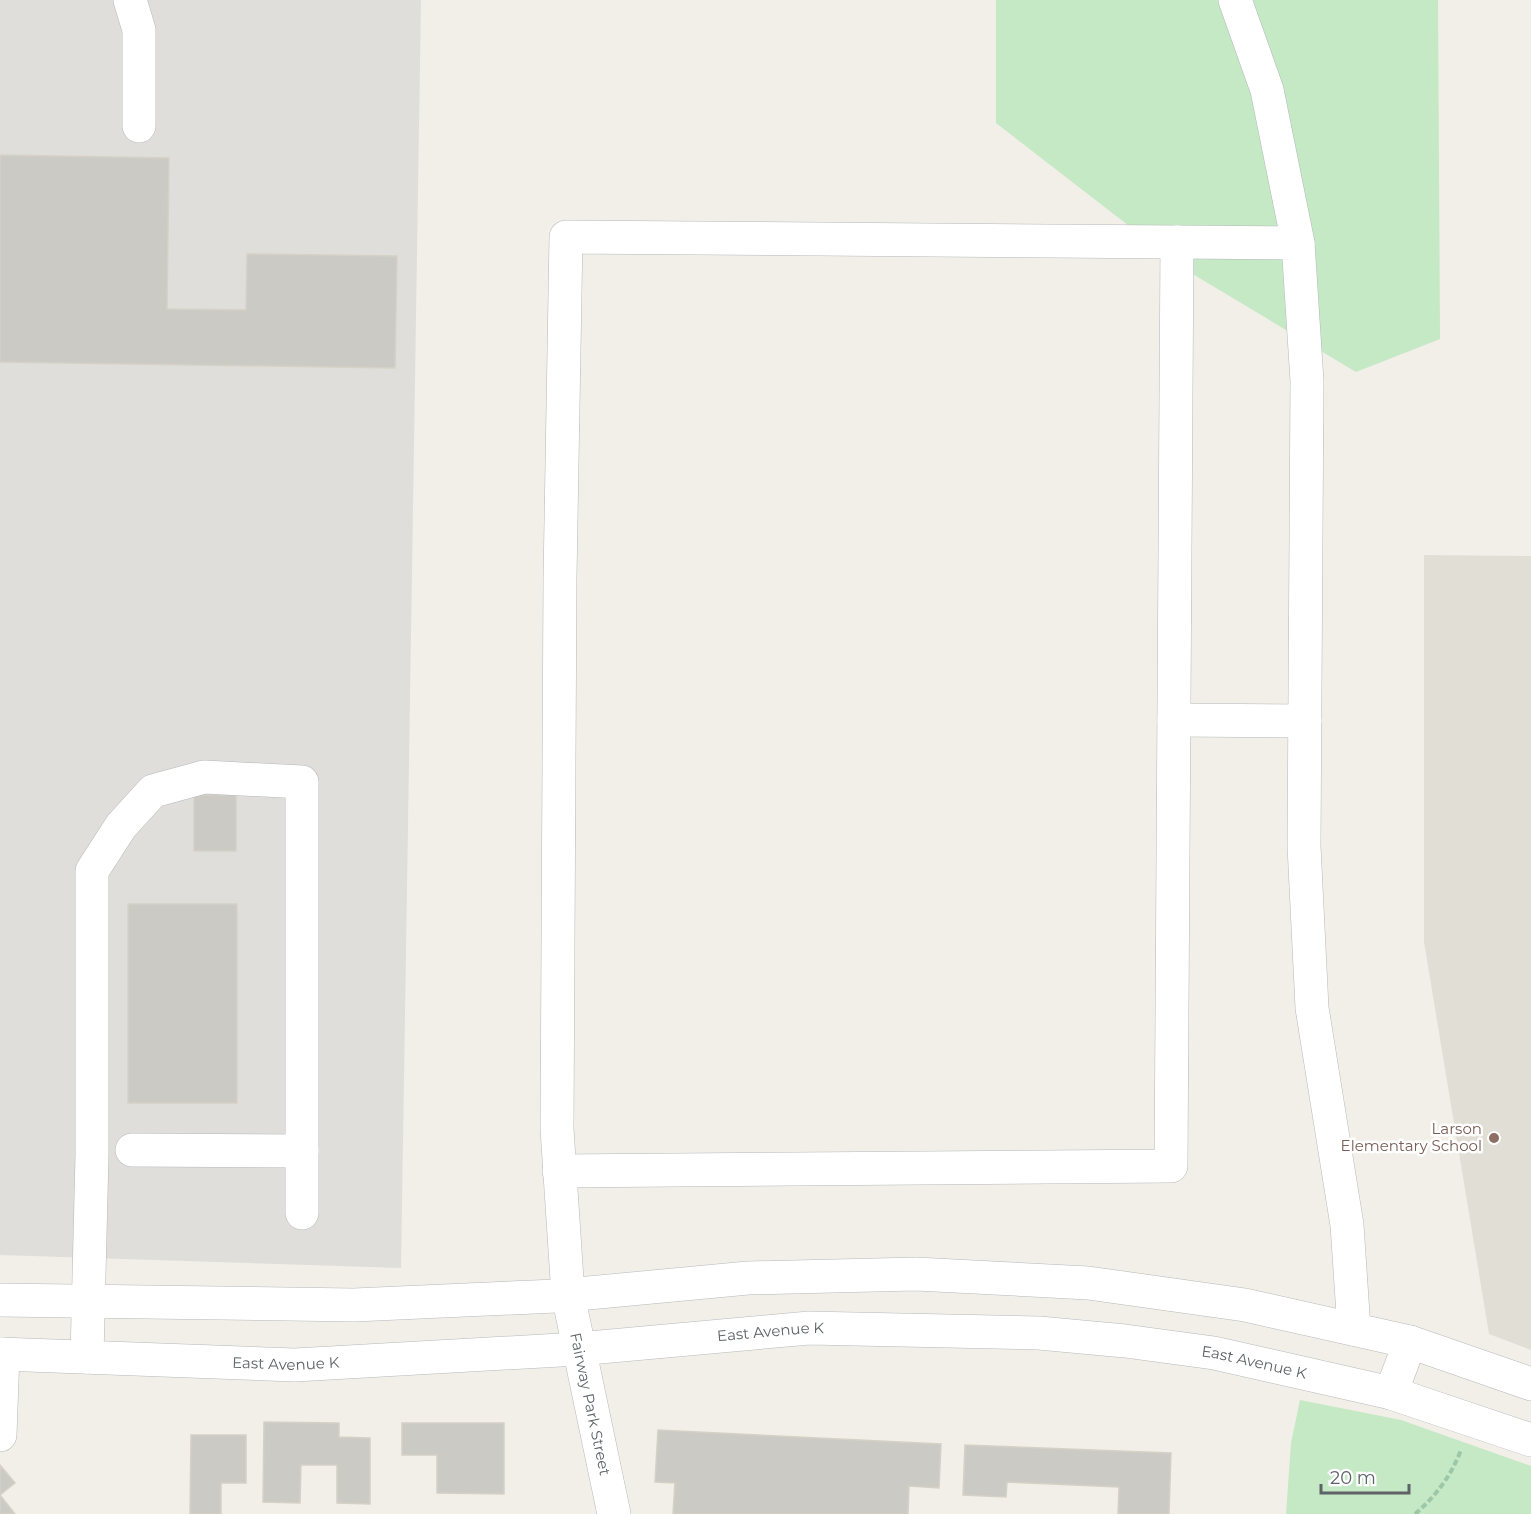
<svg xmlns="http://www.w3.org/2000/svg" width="1531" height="1514" font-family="Montserrat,sans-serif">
  <rect width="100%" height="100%" fill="#f1efe8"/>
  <path fill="#e0deda" d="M 0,0 L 421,0 L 401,1268 L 0,1255 Z"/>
  <path fill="#e1ded6" d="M 1424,555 L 1531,556 L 1531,1350 L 1489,1334 L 1424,942 Z"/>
  <path fill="#c5e8c5" d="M 996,0 L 1438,0 L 1440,339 L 1356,372 L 1186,270 L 996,123 Z
    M 1300,1400 L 1401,1420 L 1531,1466 L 1531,1514 L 1286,1514 L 1291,1443 Z"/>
  <path fill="#cccac5" stroke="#d6d1c6" stroke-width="1.5" d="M 0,155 L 169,158 L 167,309 L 246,310 L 247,254 L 397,256 L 395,368 L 0,362 Z
    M 194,795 L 236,795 L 236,851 L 194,851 Z
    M 128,904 L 237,904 L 237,1103 L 128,1103 Z
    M 264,1422 L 339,1423 L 339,1437 L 370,1438 L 370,1504 L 337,1503 L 337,1465 L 301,1465 L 300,1503 L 263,1502 Z
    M 402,1423 L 504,1423 L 504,1494 L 437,1493 L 437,1455 L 402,1455 Z
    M 658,1430 L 941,1444 L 939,1488 L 909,1486 L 908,1514 L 673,1514 L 675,1483 L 655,1482 Z
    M 191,1435 L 246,1435 L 246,1483 L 221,1483 L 221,1514 L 190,1514 Z
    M 965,1445 L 1171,1453 L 1169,1514 L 1118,1514 L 1119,1487 L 1007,1482 L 1006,1497 L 963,1495 Z
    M 0,1465 L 15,1483 L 0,1495 Z
    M 0,1495 L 15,1514 L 0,1514 Z"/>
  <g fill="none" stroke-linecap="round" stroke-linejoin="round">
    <defs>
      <g id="minor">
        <path d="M 130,0 L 139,30 L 139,126"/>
        <path d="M 1235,0 L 1267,90 L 1298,243"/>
        <path d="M 1174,720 L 1305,721"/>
        <path d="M 132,1150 L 302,1151"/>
        <path d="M 559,1171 L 1171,1166 L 1177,242"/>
        <path d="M 0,1300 L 354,1305 L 556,1296 L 748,1278 L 916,1274 L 1088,1283 L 1245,1305 L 1410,1342 L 1531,1384"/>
        <path id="s1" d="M 0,1354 L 295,1365 L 578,1349 L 809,1328 L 1039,1333 L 1125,1341 L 1214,1353 L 1391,1393 L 1531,1440"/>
        <path d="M 87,1357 L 92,1155 L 92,871 L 121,826 L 153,791 L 204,777 L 302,782 L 302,1213"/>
        <path d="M 1391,1393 L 1410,1342"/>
        <path d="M 0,1435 L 3,1354"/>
        <path d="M 614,1514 L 568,1295 L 557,1129 L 560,578 L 566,237 L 1298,243 L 1307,381 L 1304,846 L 1312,1008 L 1347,1225 L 1354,1329"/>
      </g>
    </defs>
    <use href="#minor" stroke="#b5b8bc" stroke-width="34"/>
    <path stroke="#9cc7a9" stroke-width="4" stroke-dasharray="6 3" stroke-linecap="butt" d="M 1415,1514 C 1436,1496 1451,1476 1461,1450"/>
    <use href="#minor" stroke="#fff" stroke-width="33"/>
  </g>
  <circle fill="#8d6e63" stroke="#fff" stroke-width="2" cx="1494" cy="1138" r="6"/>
  <g text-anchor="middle" stroke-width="5" stroke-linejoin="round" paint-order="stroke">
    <g font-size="15" fill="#785e54" stroke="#fff" text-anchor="end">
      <text x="1482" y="1134">Larson<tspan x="1482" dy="17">Elementary School</tspan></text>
    </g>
    <g font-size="15" fill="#5f6368" stroke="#fff">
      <text dy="5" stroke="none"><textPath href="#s1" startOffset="772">East Avenue K</textPath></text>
      <text dy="5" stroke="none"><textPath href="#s1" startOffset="286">East Avenue K</textPath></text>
      <text dy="5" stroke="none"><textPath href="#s1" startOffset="1258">East Avenue K</textPath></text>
      <text transform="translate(590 1404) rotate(78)" y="5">Fairway Park Street</text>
    </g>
  </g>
  <path d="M1321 1484v9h88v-9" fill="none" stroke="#5f6368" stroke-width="3"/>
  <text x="1330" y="1484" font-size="18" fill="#5f6368" stroke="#ffffff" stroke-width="4.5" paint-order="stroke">20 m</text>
</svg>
